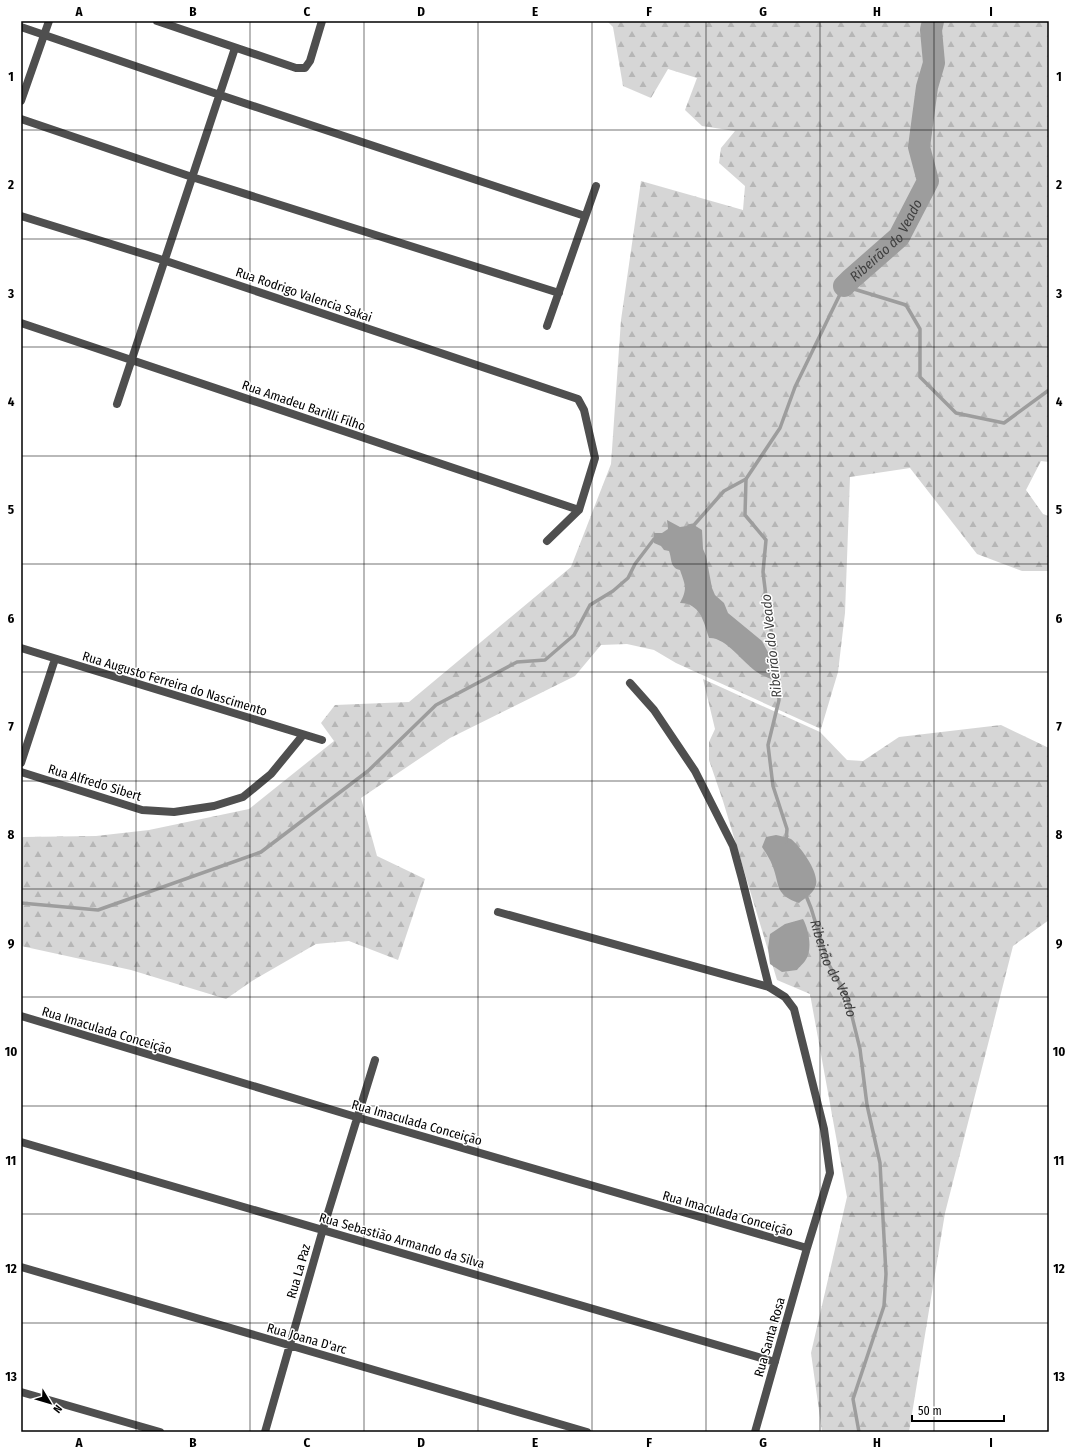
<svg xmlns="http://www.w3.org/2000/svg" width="1070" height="1453" font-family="'Fira Sans Condensed',sans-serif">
  <defs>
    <pattern id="forest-firs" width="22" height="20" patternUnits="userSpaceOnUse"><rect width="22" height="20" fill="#d6d6d6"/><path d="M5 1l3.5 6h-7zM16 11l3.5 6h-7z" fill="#b6b6b6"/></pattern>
  </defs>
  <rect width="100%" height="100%" fill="#fff"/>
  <path fill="url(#forest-firs)" d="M 607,21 L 1049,21 L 1049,462 L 1041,461 L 1026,490 L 1043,514 L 1049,516 L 1049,571 L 1022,571 L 977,554 L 910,468 L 850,477 L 845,613 L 838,672 L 821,729 L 676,663 L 654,650 L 627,644 L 601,645 L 575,676 L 450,738 L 361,798 L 377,856 L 425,879 L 398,960 L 349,941 L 316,944 L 252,981 L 226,999 L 131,970 L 21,946 L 21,839 L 23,837 L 96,836 L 149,830 L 249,809 L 334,741 L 321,723 L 335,705 L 409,702 L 571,567 L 611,464 L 621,320 L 641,181 L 743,210 L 745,186 L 719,163 L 721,148 L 735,131 L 702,126 L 685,110 L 697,78 L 668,69 L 651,98 L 623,86 L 613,27 Z
    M 703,679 L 820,732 L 847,760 L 863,761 L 899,737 L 1001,725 L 1049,748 L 1049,920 L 1013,946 L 945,1213 L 909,1432 L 822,1432 L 811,1353 L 847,1197 L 810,994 L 777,980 L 723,801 L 709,760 L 709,742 L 715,729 Z"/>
  <path fill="#9d9d9d" d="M 667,520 L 680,527 L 694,525 L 702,530 L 703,549 L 706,556 L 712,588 L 715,595 L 724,603 L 728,613 L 762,641 L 776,667 L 782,684 C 774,680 764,677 757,672 C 743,663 726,637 709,638 C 704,622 700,603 680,603 C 688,588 685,585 680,570 C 670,568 672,559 669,551 L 664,550 L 661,546 L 654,543 L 654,533 L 662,533 L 668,529 Z
    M 776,835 C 780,836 787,837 791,839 C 801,847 819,872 816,885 C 814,893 805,898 799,903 C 775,895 780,886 773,867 C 770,859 766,853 762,847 L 766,837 Z
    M 803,919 C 809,930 813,950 805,961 C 803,964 799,967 797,970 L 782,972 L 770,964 L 768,948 L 770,934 L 785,924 Z"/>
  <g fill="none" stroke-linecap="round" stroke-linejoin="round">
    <g stroke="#9d9d9d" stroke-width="3.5">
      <path d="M 689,526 L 694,525 L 724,491 L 746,479"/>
      <path d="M 776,670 L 774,649 L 767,605 L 763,572 L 766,540 L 745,515 L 746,479 L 780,428 L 795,387 L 844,286 L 906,305 L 920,329 L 920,377 L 956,413 L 1004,423 L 1049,390"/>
      <path d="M 777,679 L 779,700 L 768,745 L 773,786 L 787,829 L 786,842"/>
      <path id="s1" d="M 805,893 L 811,908 L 828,963 L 847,996 L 860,1049 L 867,1105 L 880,1163 L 886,1274 L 884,1306 L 853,1399 L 859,1432"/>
      <path d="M 21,903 L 98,910 L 261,852 L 368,771 L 436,705 L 517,662 L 545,660 L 574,635 L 590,605 L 613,591 L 628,578 L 635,564 L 654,539 L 657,538"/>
    </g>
    <path stroke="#9d9d9d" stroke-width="22" id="s2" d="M 844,286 L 850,280 L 899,237 L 928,181 L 919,147 L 927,87 L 934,63 L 931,30 L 933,21"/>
    <path stroke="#4f4f4f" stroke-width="8" d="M 157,21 L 296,68 L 305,68 L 310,61 L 322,21
      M 21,27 L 220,95 L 585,216
      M 21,101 L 49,21
      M 21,119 L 192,177 L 559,293
      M 21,216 L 166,261 L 578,399 L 584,410 L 595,458 L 579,510 L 547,541
      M 21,323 L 579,510
      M 547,326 L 596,186
      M 117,404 L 235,48
      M 21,648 L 322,740
      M 630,683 L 654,710 L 695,771 L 733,846 L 742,879 L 769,987
      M 21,763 L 55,659
      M 21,772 L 142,810 L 174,812 L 214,806 L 243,797 L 271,774 L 303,735
      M 498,912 L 769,987 L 785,997 L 794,1009 L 824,1129 L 830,1173 L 807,1248 L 755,1432
      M 21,1016 L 356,1117 L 807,1248
      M 21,1142 L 775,1362
      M 21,1267 L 587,1432
      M 21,1392 L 160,1432
      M 265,1432 L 323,1229 L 375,1060"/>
  </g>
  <path fill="none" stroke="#000" stroke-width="1" stroke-opacity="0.55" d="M 136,21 L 136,1432M 250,21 L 250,1432M 364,21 L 364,1432M 478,21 L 478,1432M 592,21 L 592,1432M 706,21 L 706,1432M 820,21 L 820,1432M 934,21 L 934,1432M 21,130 L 1049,130M 21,239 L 1049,239M 21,347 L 1049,347M 21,456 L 1049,456M 21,564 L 1049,564M 21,672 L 1049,672M 21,781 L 1049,781M 21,889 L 1049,889M 21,997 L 1049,997M 21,1106 L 1049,1106M 21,1214 L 1049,1214M 21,1323 L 1049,1323"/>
  <g text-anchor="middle" stroke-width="3" stroke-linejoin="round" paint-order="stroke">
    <g font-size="13" fill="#000" stroke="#fff">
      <text transform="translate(304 294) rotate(19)" y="5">Rua Rodrigo Valencia Sakai</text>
      <text transform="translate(304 405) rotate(19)" y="5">Rua Amadeu Barilli Filho</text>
      <text transform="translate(175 683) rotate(17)" y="5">Rua Augusto Ferreira do Nascimento</text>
      <text transform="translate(95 782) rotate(17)" y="5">Rua Alfredo Sibert</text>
      <text transform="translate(107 1030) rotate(17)" y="5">Rua Imaculada Conceição</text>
      <text transform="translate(417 1122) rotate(16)" y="5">Rua Imaculada Conceição</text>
      <text transform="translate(728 1213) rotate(16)" y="5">Rua Imaculada Conceição</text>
      <text transform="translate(402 1240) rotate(16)" y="5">Rua Sebastião Armando da Silva</text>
      <text transform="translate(298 1271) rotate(-74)" y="5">Rua La Paz</text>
      <text transform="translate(769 1337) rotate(-74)" y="5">Rua Santa Rosa</text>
      <text transform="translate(307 1338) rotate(16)" y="5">Rua Joana D'arc</text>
    </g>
    <g font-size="14" font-style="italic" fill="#3e3e3e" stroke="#fff">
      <text dy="5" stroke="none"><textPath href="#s2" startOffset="63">Ribeirão do Veado</textPath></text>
      <text transform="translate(771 646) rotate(-96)" y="5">Ribeirão do Veado</text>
      <text dy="5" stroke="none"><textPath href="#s1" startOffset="81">Ribeirão do Veado</textPath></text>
    </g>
  </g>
  <rect width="1070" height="1453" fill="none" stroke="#ffffff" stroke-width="44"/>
  <g transform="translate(50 1403) rotate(128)" stroke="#ffffff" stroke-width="3" paint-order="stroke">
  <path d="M0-3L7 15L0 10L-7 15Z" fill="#000000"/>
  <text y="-6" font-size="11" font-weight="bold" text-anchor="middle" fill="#000000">N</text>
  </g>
  <path d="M912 1415v6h92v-6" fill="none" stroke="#000000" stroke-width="2"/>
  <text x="918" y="1415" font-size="12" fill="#000000" stroke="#ffffff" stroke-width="3" paint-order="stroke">50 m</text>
  <rect x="22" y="22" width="1026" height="1409" fill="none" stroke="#000" stroke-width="1.5"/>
  <g font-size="13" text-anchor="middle" font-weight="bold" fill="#000">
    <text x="79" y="16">A</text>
    <text x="193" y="16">B</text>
    <text x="307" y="16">C</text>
    <text x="421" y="16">D</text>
    <text x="535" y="16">E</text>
    <text x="649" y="16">F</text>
    <text x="763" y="16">G</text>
    <text x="877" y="16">H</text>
    <text x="991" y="16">I</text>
    <text x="11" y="81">1</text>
    <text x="1059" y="81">1</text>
    <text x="11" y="189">2</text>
    <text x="1059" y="189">2</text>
    <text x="11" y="298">3</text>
    <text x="1059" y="298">3</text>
    <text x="11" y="406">4</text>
    <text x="1059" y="406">4</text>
    <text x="11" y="514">5</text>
    <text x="1059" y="514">5</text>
    <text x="11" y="623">6</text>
    <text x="1059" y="623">6</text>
    <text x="11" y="731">7</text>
    <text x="1059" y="731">7</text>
    <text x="11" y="839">8</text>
    <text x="1059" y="839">8</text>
    <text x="11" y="948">9</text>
    <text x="1059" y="948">9</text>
    <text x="11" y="1056">10</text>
    <text x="1059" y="1056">10</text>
    <text x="11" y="1165">11</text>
    <text x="1059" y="1165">11</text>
    <text x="11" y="1273">12</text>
    <text x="1059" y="1273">12</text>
    <text x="11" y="1381">13</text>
    <text x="1059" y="1381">13</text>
    <text x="79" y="1447">A</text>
    <text x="193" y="1447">B</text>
    <text x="307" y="1447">C</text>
    <text x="421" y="1447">D</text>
    <text x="535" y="1447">E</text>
    <text x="649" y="1447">F</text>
    <text x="763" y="1447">G</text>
    <text x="877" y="1447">H</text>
    <text x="991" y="1447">I</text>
  </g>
</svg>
